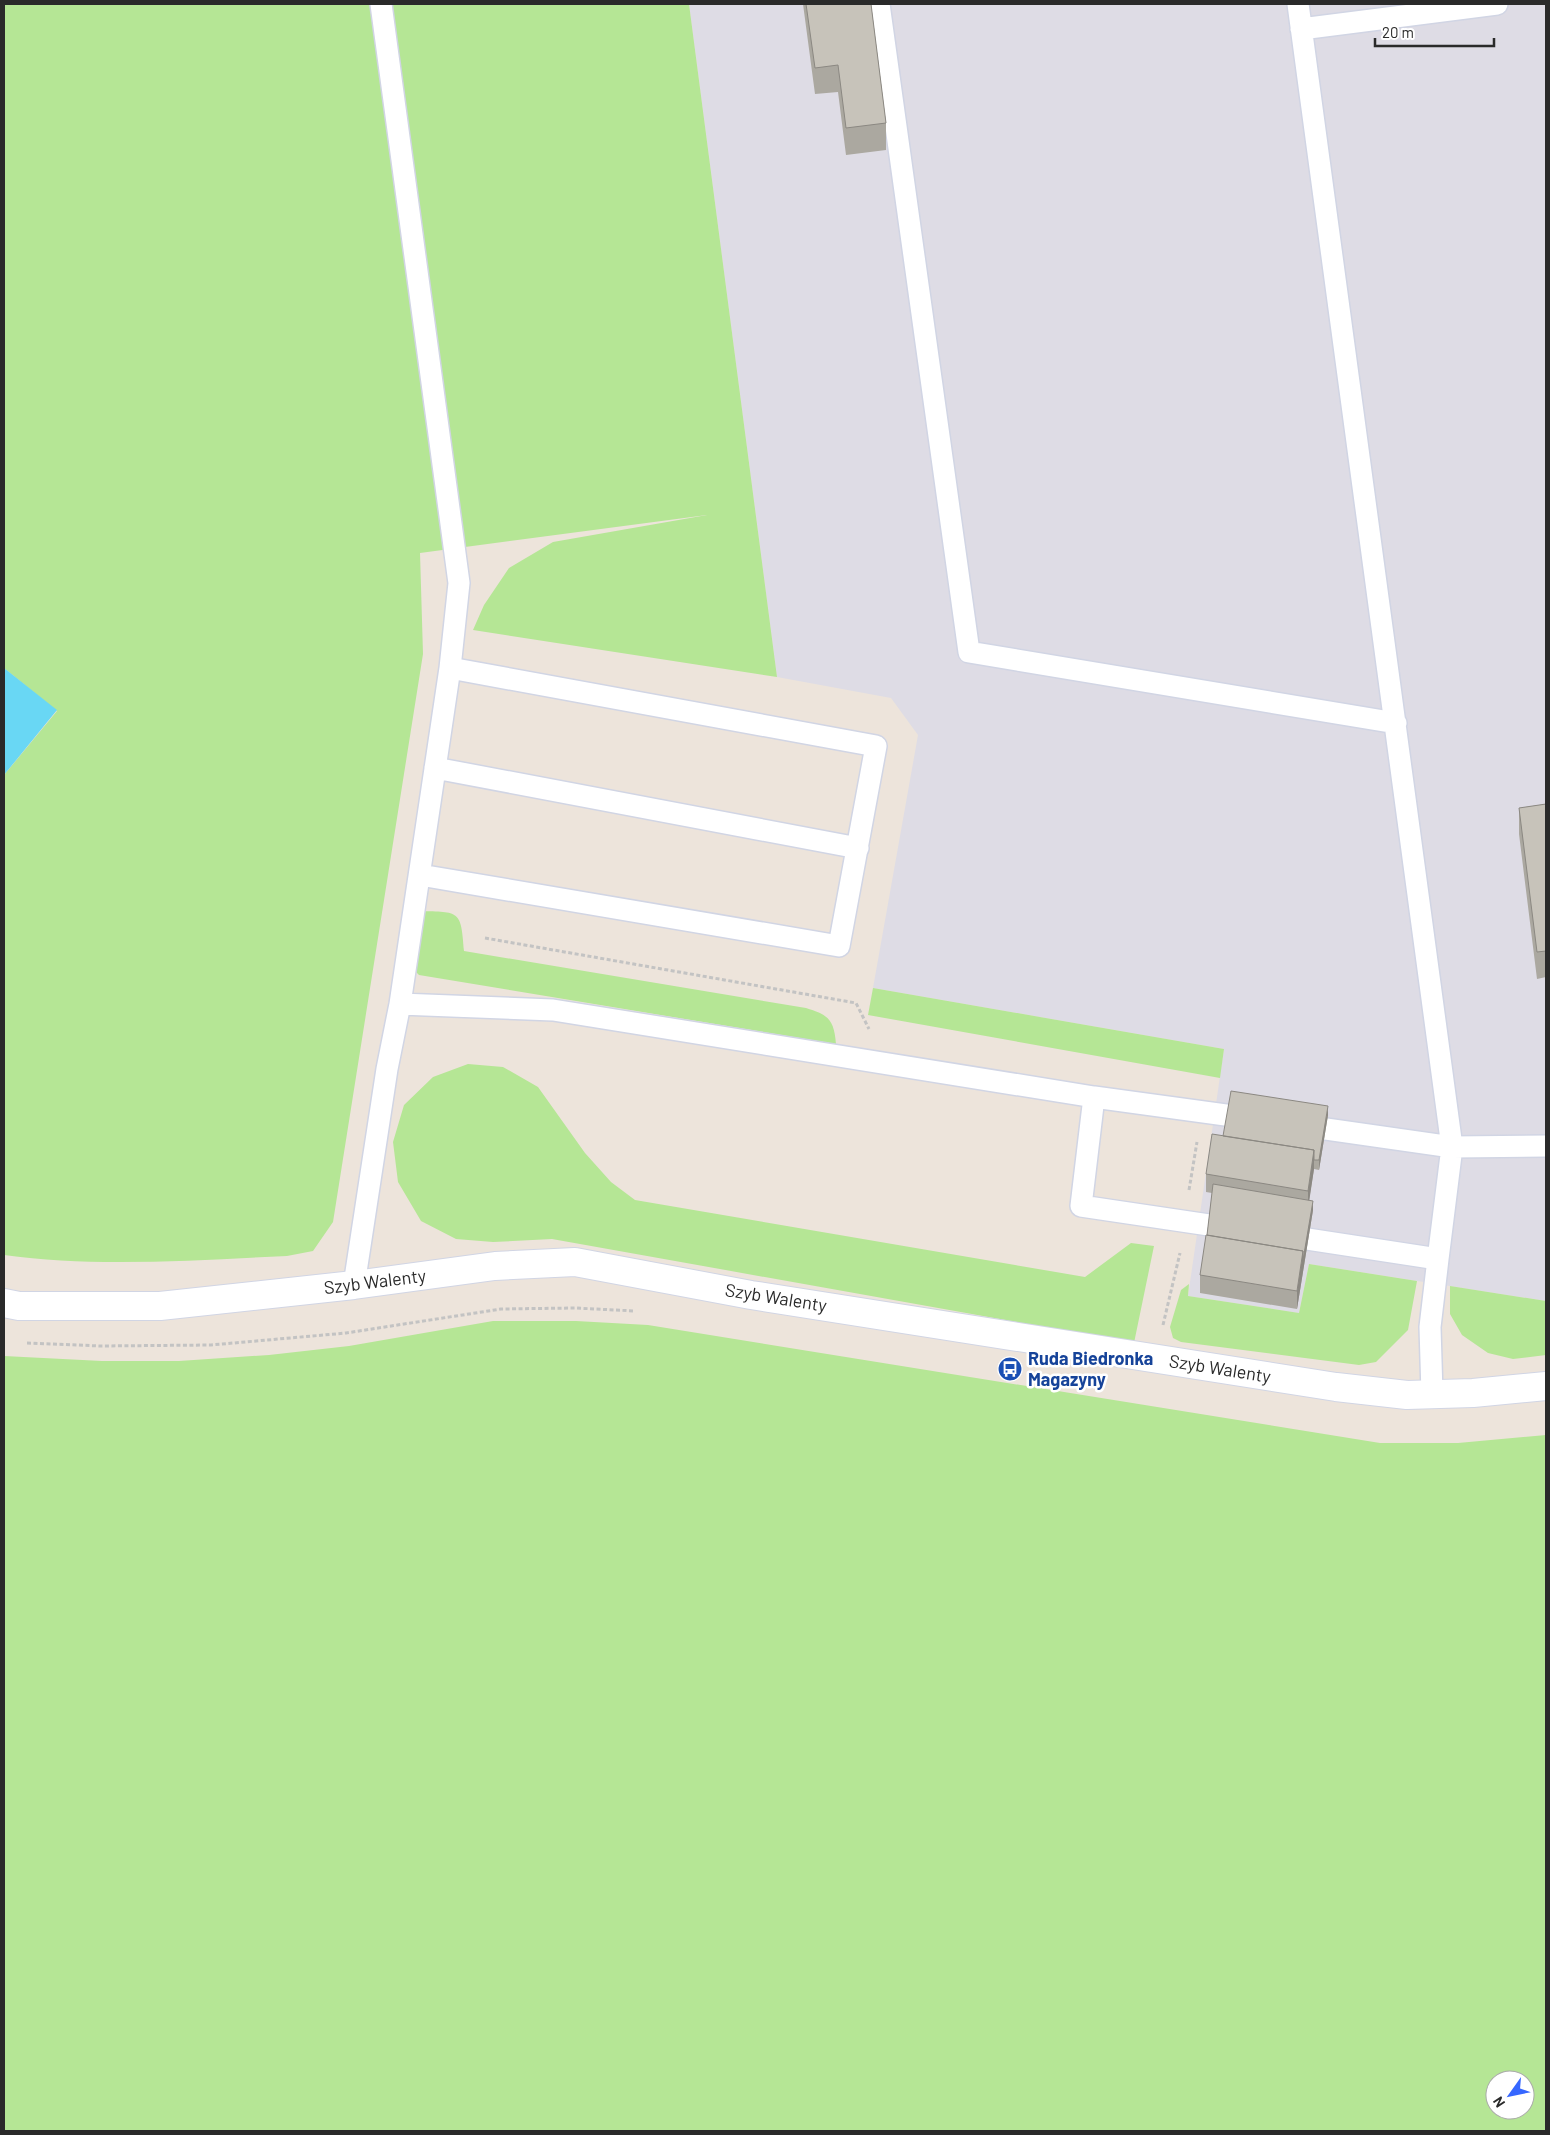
<svg xmlns="http://www.w3.org/2000/svg" width="1550" height="2135" font-family="Barlow,sans-serif">
  <rect width="100%" height="100%" fill="#ede4db"/>
  <path fill="#dedce5" d="M 689,4 L 1546,4 L 1546,1301 L 1309,1264 L 1299,1313 L 1188,1296 L 1224,1049 L 873,988 L 918,735 L 891,698 L 777,677 Z"/>
  <path fill="#b5e695" fill-rule="evenodd" d="M 4,4 L 689,4 L 777,677 L 473,630 L 484,605 L 509,568 L 553,542 L 707,515 L 420,553 L 423,654 L 333,1222 L 313,1251 L 287,1256 C 195,1260 95,1268 4,1255 L 4,775 L 57,711 L 4,668 Z
    M 419,911 C 460,912 461,910 464,951 L 806,1008 C 829,1015 834,1020 836,1044 L 419,975 L 402,958 L 400,932 Z
    M 873,988 L 1224,1049 L 1220,1078 L 868,1015 Z
    M 468,1064 L 503,1067 L 538,1087 L 585,1153 L 611,1182 L 635,1200 L 1085,1277 L 1131,1243 L 1154,1246 L 1134,1343 L 552,1239 L 493,1242 L 456,1239 L 421,1221 L 398,1182 L 393,1142 L 404,1105 L 433,1077 Z
    M 1309,1264 L 1417,1281 L 1408,1330 L 1376,1362 L 1359,1365 L 1181,1342 L 1173,1338 L 1170,1327 L 1181,1290 L 1189,1284 L 1188,1296 L 1299,1313 Z
    M 1450,1286 L 1546,1301 L 1546,1355 L 1513,1359 L 1488,1353 L 1462,1335 L 1450,1314 Z
    M 493,1321 L 576,1321 L 648,1325 L 1380,1443 L 1458,1443 L 1546,1435 L 1546,2131 L 4,2131 L 4,1356 L 102,1361 L 179,1361 L 269,1355 L 349,1346 ZM 1495,2080 L 1525,2080 L 1525,2110 L 1495,2110 Z"/>
  <path fill="#69d7f4" d="M 4,668 L 57,710 L 4,775 Z"/>
  <g fill="none" stroke-linecap="round" stroke-linejoin="round">
    <defs>
      <path id="lane" d="M 381,4 L 459,583 L 450,668
        M 879,4 L 969,652 L 1396,723
        M 1301,29 L 1497,4
        M 435,768 L 858,848
        M 400,1004 L 553,1010 L 1094,1097 L 1081,1206 L 1236,1229
        M 1094,1097 L 1255,1119
        M 1298,1125 L 1452,1147 L 1546,1146
        M 1281,1235 L 1438,1259 L 1452,1147 L 1298,4
        M 354,1285 L 387,1069 L 400,1004 L 450,668 L 876,746 L 839,946 L 420,875
        M 1432,1394 L 1430,1327 L 1438,1259"/>
      <path id="street" d="M 4,1303 L 19,1306 L 160,1306 L 354,1285 L 495,1266 L 575,1262 L 751,1295 L 1336,1387 L 1407,1395 L 1473,1393 L 1546,1386"/>
    </defs>
    <use href="#lane" stroke="#d1d5e4" stroke-width="24"/>
    <use href="#street" stroke="#d1d5e4" stroke-width="30"/>
    <path stroke="#c3c3c3" stroke-width="3" stroke-dasharray="4 2.5" stroke-linecap="butt" d="M 485,938 L 856,1003 L 869,1029
      M 1189,1190 L 1197,1142
      M 1163,1325 L 1180,1253
      M 27,1343 L 101,1346 L 211,1345 L 346,1333 L 501,1309 L 575,1308 L 635,1311"/>
    <use href="#lane" stroke="#fff" stroke-width="21"/>
    <use href="#street" stroke="#fff" stroke-width="28"/>
  </g>
  <path fill="#aba8a0" d="M 803,4 L 871,4 L 886,123 L 886,150 L 846,155 L 838,92 L 815,94 Z
    M 1546,804 L 1546,977 L 1537,979 L 1519,834 L 1519,808 Z
    M 1328,1115 L 1319,1170 L 1314,1169 L 1309,1200 L 1313,1210 L 1297,1309 L 1200,1293 L 1200,1275 L 1207,1235 L 1212,1193 L 1206,1192 L 1206,1174 L 1223,1136 Z"/>
  <path fill="#8b8882" d="M 1328,1106 L 1328,1115 L 1319,1170 L 1319,1160 Z
    M 1314,1150 L 1314,1169 L 1308,1209 L 1308,1191 Z
    M 1313,1201 L 1313,1210 L 1297,1309 L 1297,1291 L 1303,1251 Z"/>
  <path fill="#c7c3ba" stroke="#8b8882" d="M 806,4 L 871,4 L 886,123 L 846,128 L 838,65 L 815,68 Z
    M 1546,804 L 1546,951 L 1537,952 L 1519,808 Z
    M 1231,1091 L 1328,1106 L 1319,1160 L 1314,1160 L 1314,1150 L 1223,1136 Z
    M 1212,1134 L 1314,1150 L 1308,1191 L 1206,1174 Z
    M 1213,1184 L 1313,1201 L 1303,1260 L 1303,1251 L 1207,1235 Z
    M 1206,1235 L 1303,1251 L 1297,1291 L 1200,1275 Z"/>
  <defs>
    <symbol id="bus-disc" viewBox="-11 -11 22 22"><circle r="9.5" fill="#1a4fb4" stroke="#fff"/><path d="M-5-6H5V4H4V6H2V4H-2V6H-4V4H-5ZM-3.5-4V0h7V-4ZM-3.5 1.2v1.5H-2V1.2ZM2 1.2v1.5H3.5V1.2Z" fill="#fff"/></symbol>
  </defs>
  <g fill-rule="evenodd">
    <use href="#bus-disc" x="996" y="1355" width="28" height="28"/>
  </g>
  <g text-anchor="middle" stroke-width="5" stroke-linejoin="round" paint-order="stroke">
    <g font-size="18" fill="#2a2a2a" stroke="#fff">
      <text transform="translate(375 1282) rotate(-7)" y="6">Szyb Walenty</text>
      <text transform="translate(776 1298) rotate(9)" y="6">Szyb Walenty</text>
      <text transform="translate(1220 1369) rotate(9)" y="6">Szyb Walenty</text>
    </g>
    <g font-size="18" font-weight="bold" fill="#164399" stroke="#fff" text-anchor="start">
      <text x="1028" y="1365">Ruda Biedronka<tspan x="1028" dy="21">Magazyny</tspan></text>
    </g>
  </g>
  <rect width="1550" height="2135" fill="none" stroke="#2a2a2a" stroke-width="10"/>
  <g transform="translate(1510 2095) rotate(237)"><circle r="24" fill="#ffffff" stroke="#aaaaaa"/>
  <path d="M0-4L9 19L0 12L-9 19Z" fill="#3667ff"/>
  <text y="-8" font-size="14" font-weight="bold" text-anchor="middle" fill="#2a2a2a">N</text>
  </g>
  <path d="M1375 38v8h119v-8" fill="none" stroke="#2a2a2a" stroke-width="2.5"/>
  <text x="1382" y="38" font-size="15" fill="#2a2a2a" stroke="#ffffff" stroke-width="4" paint-order="stroke">20 m</text>
</svg>
